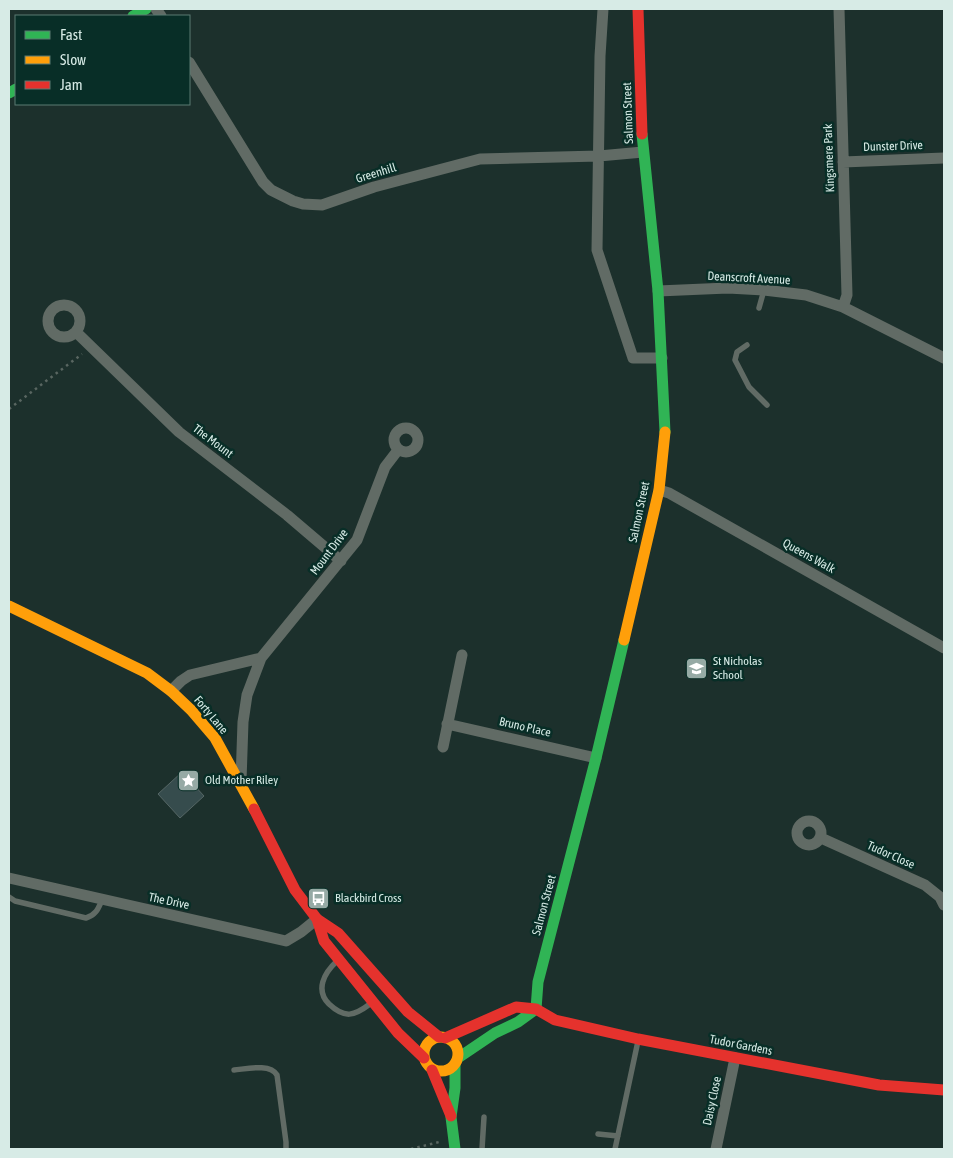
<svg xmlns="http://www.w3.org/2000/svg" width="953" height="1158" font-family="'Asap Condensed',sans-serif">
  <rect width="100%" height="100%" fill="#1c302c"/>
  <path fill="#364c4d" stroke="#556665" d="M 182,772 L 204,796 L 180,818 L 158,794 Z"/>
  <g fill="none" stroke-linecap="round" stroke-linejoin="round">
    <path stroke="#596661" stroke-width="2.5" stroke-dasharray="2.5 4" stroke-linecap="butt" d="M 9,409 L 82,354
      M 411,1149 L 439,1142"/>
    <path stroke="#616b65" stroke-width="5.5" d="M 759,308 L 764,290
      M 747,345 L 737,352 L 735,360 L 749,387 L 767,405
      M 9,897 L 15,901 L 86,918 C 96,915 98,909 102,900
      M 337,961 C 324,973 315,990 329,1004 C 345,1019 354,1016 370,1004
      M 234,1070 C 246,1069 270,1063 277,1075 L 286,1142 L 286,1149
      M 598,1134 L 618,1136
      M 482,1149 L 484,1117
      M 615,1149 L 638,1041"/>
    <path stroke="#616b65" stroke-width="11" d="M 156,9 L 161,16
      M 603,9 L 600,56 L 597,250 L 633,358 L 662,358
      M 839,9 L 847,295 L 843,307
      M 189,62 L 263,182 L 271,190 L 293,201 L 303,204 L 322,205 L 374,187 L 480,159 L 599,156 L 643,152
      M 843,162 L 944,158
      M 658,291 L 728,288 L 764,290 L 806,295 L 843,307 L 944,358
      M48 321a16 16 0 1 1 32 0a16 16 0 1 1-32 0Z
      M 76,332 L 179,432 L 287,515 L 341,561
      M394 440a12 12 0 1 1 24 0a12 12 0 1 1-24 0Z
      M 659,490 L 669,493 L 944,648
      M 171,691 L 181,681 L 190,675 L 261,658
      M 447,724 L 596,758
      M 443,747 L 462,655
      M 241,781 L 243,722 L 247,695 L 261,658 L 357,540 L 385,467 L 398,450
      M797 833a12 12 0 1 1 24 0a12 12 0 1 1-24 0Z
      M 821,838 L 925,885 L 940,897 L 944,905
      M 9,878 L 286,941 L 301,932 L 317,919
      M 716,1149 L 735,1058"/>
    <path stroke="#30b455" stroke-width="11" d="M 133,16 L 146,9
      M 9,93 L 16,89
      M 642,134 L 658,291 L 665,432
      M 536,1009 L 538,982 L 596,758 L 624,640
      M 458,1058 L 495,1033 L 518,1022 L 536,1009
      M 455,1064 L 455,1088 L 451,1117 L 455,1149"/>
    <path stroke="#ff9f0a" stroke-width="11" d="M 9,606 L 147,673 L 171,691 L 191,710 L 215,738 L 254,809
      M 624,640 L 659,490 L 665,432
      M424 1054a17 17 0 1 1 34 0a17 17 0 1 1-34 0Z"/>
    <path stroke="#e5322d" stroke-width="11" d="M 638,9 L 642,134
      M 254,809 L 295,890 L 317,919 L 324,941 L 398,1033 L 424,1058
      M 317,919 L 338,933 L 408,1012 L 439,1037
      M 536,1009 L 555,1020 L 638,1039 L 879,1085 L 944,1090
      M 445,1038 L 516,1007 L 536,1009
      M 432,1070 L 451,1116"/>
  </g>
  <defs>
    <symbol id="school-square" viewBox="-11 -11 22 22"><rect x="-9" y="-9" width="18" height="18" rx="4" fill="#96aaa5" stroke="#082e27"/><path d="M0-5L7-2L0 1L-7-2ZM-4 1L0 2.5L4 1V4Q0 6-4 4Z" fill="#fff"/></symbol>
    <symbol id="sight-square" viewBox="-11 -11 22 22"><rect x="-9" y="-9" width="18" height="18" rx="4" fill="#96aaa5" stroke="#082e27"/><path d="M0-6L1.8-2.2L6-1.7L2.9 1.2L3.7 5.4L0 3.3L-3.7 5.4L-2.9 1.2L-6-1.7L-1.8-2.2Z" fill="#fff"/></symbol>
    <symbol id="bus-square" viewBox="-11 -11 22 22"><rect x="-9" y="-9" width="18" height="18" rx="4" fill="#96aaa5" stroke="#082e27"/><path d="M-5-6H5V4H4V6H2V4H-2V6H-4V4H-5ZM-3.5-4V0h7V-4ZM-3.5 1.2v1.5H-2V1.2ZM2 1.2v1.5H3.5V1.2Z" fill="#fff"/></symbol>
  </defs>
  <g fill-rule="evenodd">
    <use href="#school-square" x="684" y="656" width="25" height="25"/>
    <use href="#sight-square" x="176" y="768" width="25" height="25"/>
    <use href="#bus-square" x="306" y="886" width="25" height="25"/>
  </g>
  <g text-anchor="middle" stroke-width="5" stroke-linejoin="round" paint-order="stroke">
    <g font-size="12" fill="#d7ebe6" stroke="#082e27">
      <text transform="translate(628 113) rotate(-92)" y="4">Salmon Street</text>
      <text transform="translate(893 146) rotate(-2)" y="4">Dunster Drive</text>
      <text transform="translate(829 158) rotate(-92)" y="4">Kingsmere Park</text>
      <text transform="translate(376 173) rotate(-17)" y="4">Greenhill</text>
      <text transform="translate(749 278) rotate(3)" y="4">Deanscroft Avenue</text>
      <text transform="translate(213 441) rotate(37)" y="4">The Mount</text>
      <text transform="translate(639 512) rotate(-78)" y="4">Salmon Street</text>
      <text transform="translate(329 552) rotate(-53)" y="4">Mount Drive</text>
      <text transform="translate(809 556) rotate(29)" y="4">Queens Walk</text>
      <text transform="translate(211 715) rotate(50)" y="4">Forty Lane</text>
      <text transform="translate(525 727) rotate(13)" y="4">Bruno Place</text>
      <text transform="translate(891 855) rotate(24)" y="4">Tudor Close</text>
      <text transform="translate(169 901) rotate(12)" y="4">The Drive</text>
      <text transform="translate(544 905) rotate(-75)" y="4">Salmon Street</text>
      <text transform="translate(741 1045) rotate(11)" y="4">Tudor Gardens</text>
      <text transform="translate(712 1101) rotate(-78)" y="4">Daisy Close</text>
    </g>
    <g font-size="12" fill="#d7ebe6" stroke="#082e27" text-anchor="start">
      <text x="713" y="665">St Nicholas<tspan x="713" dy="14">School</tspan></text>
      <text x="205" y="784">Old Mother Riley</text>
      <text x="335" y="902">Blackbird Cross</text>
    </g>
  </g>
  <rect width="953" height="1158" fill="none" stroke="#d7ebe6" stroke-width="20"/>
  <rect x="15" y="15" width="175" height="90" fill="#082e27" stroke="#5b7a73"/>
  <rect x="25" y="31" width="25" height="8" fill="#30b455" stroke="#5b7a73"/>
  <text x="60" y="40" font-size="15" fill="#d7ebe6">Fast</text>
  <rect x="25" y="56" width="25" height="8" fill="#ff9f0a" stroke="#5b7a73"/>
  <text x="60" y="65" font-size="15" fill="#d7ebe6">Slow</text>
  <rect x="25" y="81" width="25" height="8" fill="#e5322d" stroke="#5b7a73"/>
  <text x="60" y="90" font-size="15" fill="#d7ebe6">Jam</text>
</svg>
